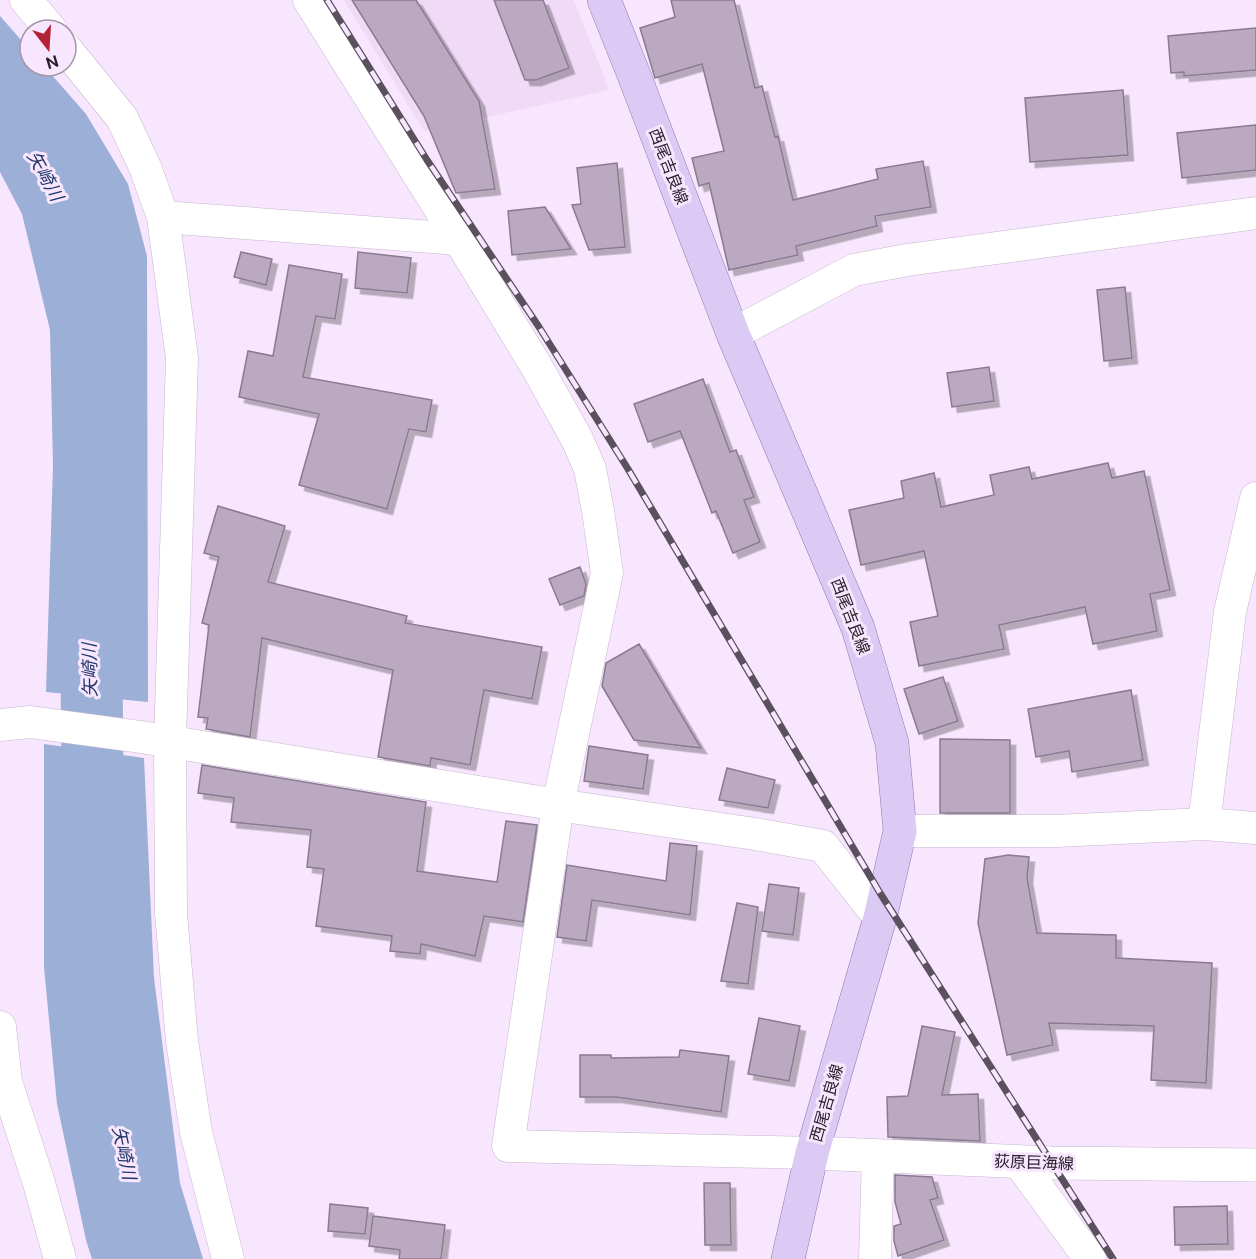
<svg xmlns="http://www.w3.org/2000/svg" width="1256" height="1259" font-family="'Public Sans','Noto Sans JP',sans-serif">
  <defs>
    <filter id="shadow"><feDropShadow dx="5.5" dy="5.5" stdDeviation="0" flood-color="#0004"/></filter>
  </defs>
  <rect width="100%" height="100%" fill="#f8e6fe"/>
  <path fill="#f0daf8" d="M 344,0 L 574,0 L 609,90 L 424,131 Z"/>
  <path fill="#9cafd7" d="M 0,16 L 30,50 L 30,66 L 44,66 L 86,114 L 128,184 L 147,256 L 148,702 L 46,692 L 53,466 L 50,330 L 22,214 L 0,172 Z
    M 44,744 L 144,758 L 154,978 L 180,1183 L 203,1259 L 92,1259 L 86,1240 L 57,1104 L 44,967 Z"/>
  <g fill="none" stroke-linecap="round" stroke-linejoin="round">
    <path stroke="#9cafd7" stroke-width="62" d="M 91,611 L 93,834"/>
  </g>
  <path fill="#baa9c0" stroke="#8a7b90" stroke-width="1.5" filter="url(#shadow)" d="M 352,0 L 416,0 L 479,101 L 495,189 L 456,193 L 424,116 Z
    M 494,0 L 543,0 L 569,68 L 536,80 L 525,80 Z
    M 671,0 L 734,0 L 755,88 L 762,86 L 775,137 L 778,136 L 793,200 L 878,179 L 876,169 L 923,161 L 931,207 L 875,216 L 877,226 L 796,246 L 798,255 L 729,270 L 709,183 L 699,186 L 692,158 L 724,151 L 702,64 L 655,78 L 640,28 L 675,17 Z
    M 1256,28 L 1256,70 L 1184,76 L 1184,72 L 1171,73 L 1168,36 Z
    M 1123,90 L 1128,155 L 1030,162 L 1025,98 Z
    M 1256,125 L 1256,170 L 1182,178 L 1177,133 Z
    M 617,163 L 625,247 L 589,250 L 572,205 L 581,204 L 577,168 Z
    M 545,207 L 571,249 L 512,255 L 508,211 Z
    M 241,252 L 272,259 L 266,285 L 234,277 Z
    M 358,252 L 411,258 L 407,293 L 355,288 Z
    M 289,265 L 342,274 L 335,319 L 316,316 L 303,377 L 432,400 L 426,432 L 409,429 L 387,509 L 299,485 L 319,414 L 239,397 L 248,351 L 273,356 Z
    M 1125,287 L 1132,358 L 1104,361 L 1097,290 Z
    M 989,367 L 994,401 L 952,407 L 947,373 Z
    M 703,379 L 730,452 L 736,450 L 754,497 L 744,500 L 760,542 L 733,553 L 716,511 L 712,513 L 680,431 L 648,442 L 634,404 Z
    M 1108,463 L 1112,478 L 1144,471 L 1170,590 L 1150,594 L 1157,631 L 1093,644 L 1085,607 L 999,625 L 1004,649 L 919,666 L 910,622 L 938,616 L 924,551 L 861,565 L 849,510 L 904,498 L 901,481 L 934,473 L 941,507 L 994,495 L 990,475 L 1029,467 L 1032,479 Z
    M 218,506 L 285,526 L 268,582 L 407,616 L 405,623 L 542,647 L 532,699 L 484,690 L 470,765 L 431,758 L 430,766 L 378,757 L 393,670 L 262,638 L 250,737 L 206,729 L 208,718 L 198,717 L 209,625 L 202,623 L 219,557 L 204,553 Z
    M 580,567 L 586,584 L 584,596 L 560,605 L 549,579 Z
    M 639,644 L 701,748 L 634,740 L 602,686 L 606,663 Z
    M 943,677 L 958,721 L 919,734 L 904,689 Z
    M 1131,690 L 1143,760 L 1072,772 L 1069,751 L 1036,757 L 1028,709 Z
    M 940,739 L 1010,740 L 1010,813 L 940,813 Z
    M 589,746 L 648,755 L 643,789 L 584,781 Z
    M 202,765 L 426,802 L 417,871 L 497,882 L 506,821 L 537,825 L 523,922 L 484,916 L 475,956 L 421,944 L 420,954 L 390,951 L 392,936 L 316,926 L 324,869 L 307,867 L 311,830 L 231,822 L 234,798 L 198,793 Z
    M 727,768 L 775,780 L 768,808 L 719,800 Z
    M 670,843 L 697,846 L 690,915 L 592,900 L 586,941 L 557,937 L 567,865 L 666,881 Z
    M 1008,855 L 1029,857 L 1027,878 L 1037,933 L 1116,935 L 1116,958 L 1212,963 L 1206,1083 L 1151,1080 L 1154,1026 L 1049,1023 L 1053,1045 L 1007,1055 L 978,923 L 985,859 Z
    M 769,884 L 799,888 L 793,935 L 762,931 Z
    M 737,903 L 758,907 L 748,984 L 721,981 Z
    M 759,1018 L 800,1026 L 789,1081 L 748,1074 Z
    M 922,1026 L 955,1032 L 942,1095 L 978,1094 L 980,1141 L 888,1137 L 887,1097 L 908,1096 Z
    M 680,1050 L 729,1056 L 721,1112 L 616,1097 L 580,1097 L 580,1055 L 611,1055 L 611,1058 L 679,1057 Z
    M 895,1175 L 932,1177 L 938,1198 L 930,1200 L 944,1240 L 898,1256 L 894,1241 L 894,1226 L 901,1224 L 895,1202 Z
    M 704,1183 L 730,1183 L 731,1245 L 705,1245 Z
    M 330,1204 L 368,1208 L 365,1234 L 328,1231 Z
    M 1227,1206 L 1228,1244 L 1175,1245 L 1174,1207 Z
    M 373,1216 L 445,1225 L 441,1259 L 399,1259 L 400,1250 L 369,1246 Z"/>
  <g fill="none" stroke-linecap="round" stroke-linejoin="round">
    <defs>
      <path id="minor" d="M 26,0 L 51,30
        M 309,0 L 459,239 L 535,364 L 577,439 L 590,469 L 598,511 L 607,573 L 558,805 L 508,1146 L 812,1153
        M 66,49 L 122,118 L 145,167 L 163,217 L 182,358 L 170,741 L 171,913 L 182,1041 L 196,1132 L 228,1259
        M 163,217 L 459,239
        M 733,334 L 854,270 L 907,260 L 1256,213
        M 0,725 L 30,722 L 141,737 L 558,805 L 755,834 L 823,846 L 880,918
        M 1204,824 L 1230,612 L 1256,498
        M 900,831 L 1056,831 L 1204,824 L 1256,828
        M 0,1027 L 6,1082 L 39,1183 L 60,1259
        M 1019,1162 L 1090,1259
        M 875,1259 L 878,1156"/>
      <path id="secondary" d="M 812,1153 L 1052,1163 L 1256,1165"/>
      <path id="primary" d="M 604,0 L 634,75 L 733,334 L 858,628 L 892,743 L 900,831 L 880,918 L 812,1153 L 788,1259"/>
    </defs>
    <use href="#minor" stroke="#c7b6cd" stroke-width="33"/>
    <use href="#secondary" stroke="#c7b6cd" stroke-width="34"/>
    <use href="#primary" stroke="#8c78a8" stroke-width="34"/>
    <use href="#minor" stroke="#fff" stroke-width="32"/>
    <use href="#secondary" stroke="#fff" stroke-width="33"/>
    <use href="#primary" stroke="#dacaf4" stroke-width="33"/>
    <defs>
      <path id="rail" d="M 327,0 L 427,160 L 539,327 L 628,469 L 880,893 L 1113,1259"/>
    </defs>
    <use href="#rail" stroke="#5b515e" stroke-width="7"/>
    <use href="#rail" stroke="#f8e6fe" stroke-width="4.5" stroke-dasharray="14" stroke-linecap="butt"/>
  </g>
  <g text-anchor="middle" stroke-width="6" stroke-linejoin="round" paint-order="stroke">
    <g font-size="16" fill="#272029" stroke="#f8e6fe">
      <text transform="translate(669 166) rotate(69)" y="6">西尾吉良線</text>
      <text transform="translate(851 616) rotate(69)" y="6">西尾吉良線</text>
      <text transform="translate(826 1103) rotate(-74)" y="6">西尾吉良線</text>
      <text transform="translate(1034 1162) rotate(2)" y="6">荻原巨海線</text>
    </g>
    <g font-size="18" font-style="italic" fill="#22386a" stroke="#f8e6fe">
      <text transform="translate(45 176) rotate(61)" y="6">矢崎川</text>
      <text transform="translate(90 670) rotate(-91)" y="6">矢崎川</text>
      <text transform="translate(124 1153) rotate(78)" y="6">矢崎川</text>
    </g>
  </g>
  <g transform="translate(48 48) rotate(163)"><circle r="28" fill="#f8e6fe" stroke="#a497a9" stroke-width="1.5"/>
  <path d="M0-4.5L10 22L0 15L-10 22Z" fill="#b42236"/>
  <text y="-9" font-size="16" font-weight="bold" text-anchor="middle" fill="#272029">N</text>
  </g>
</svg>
